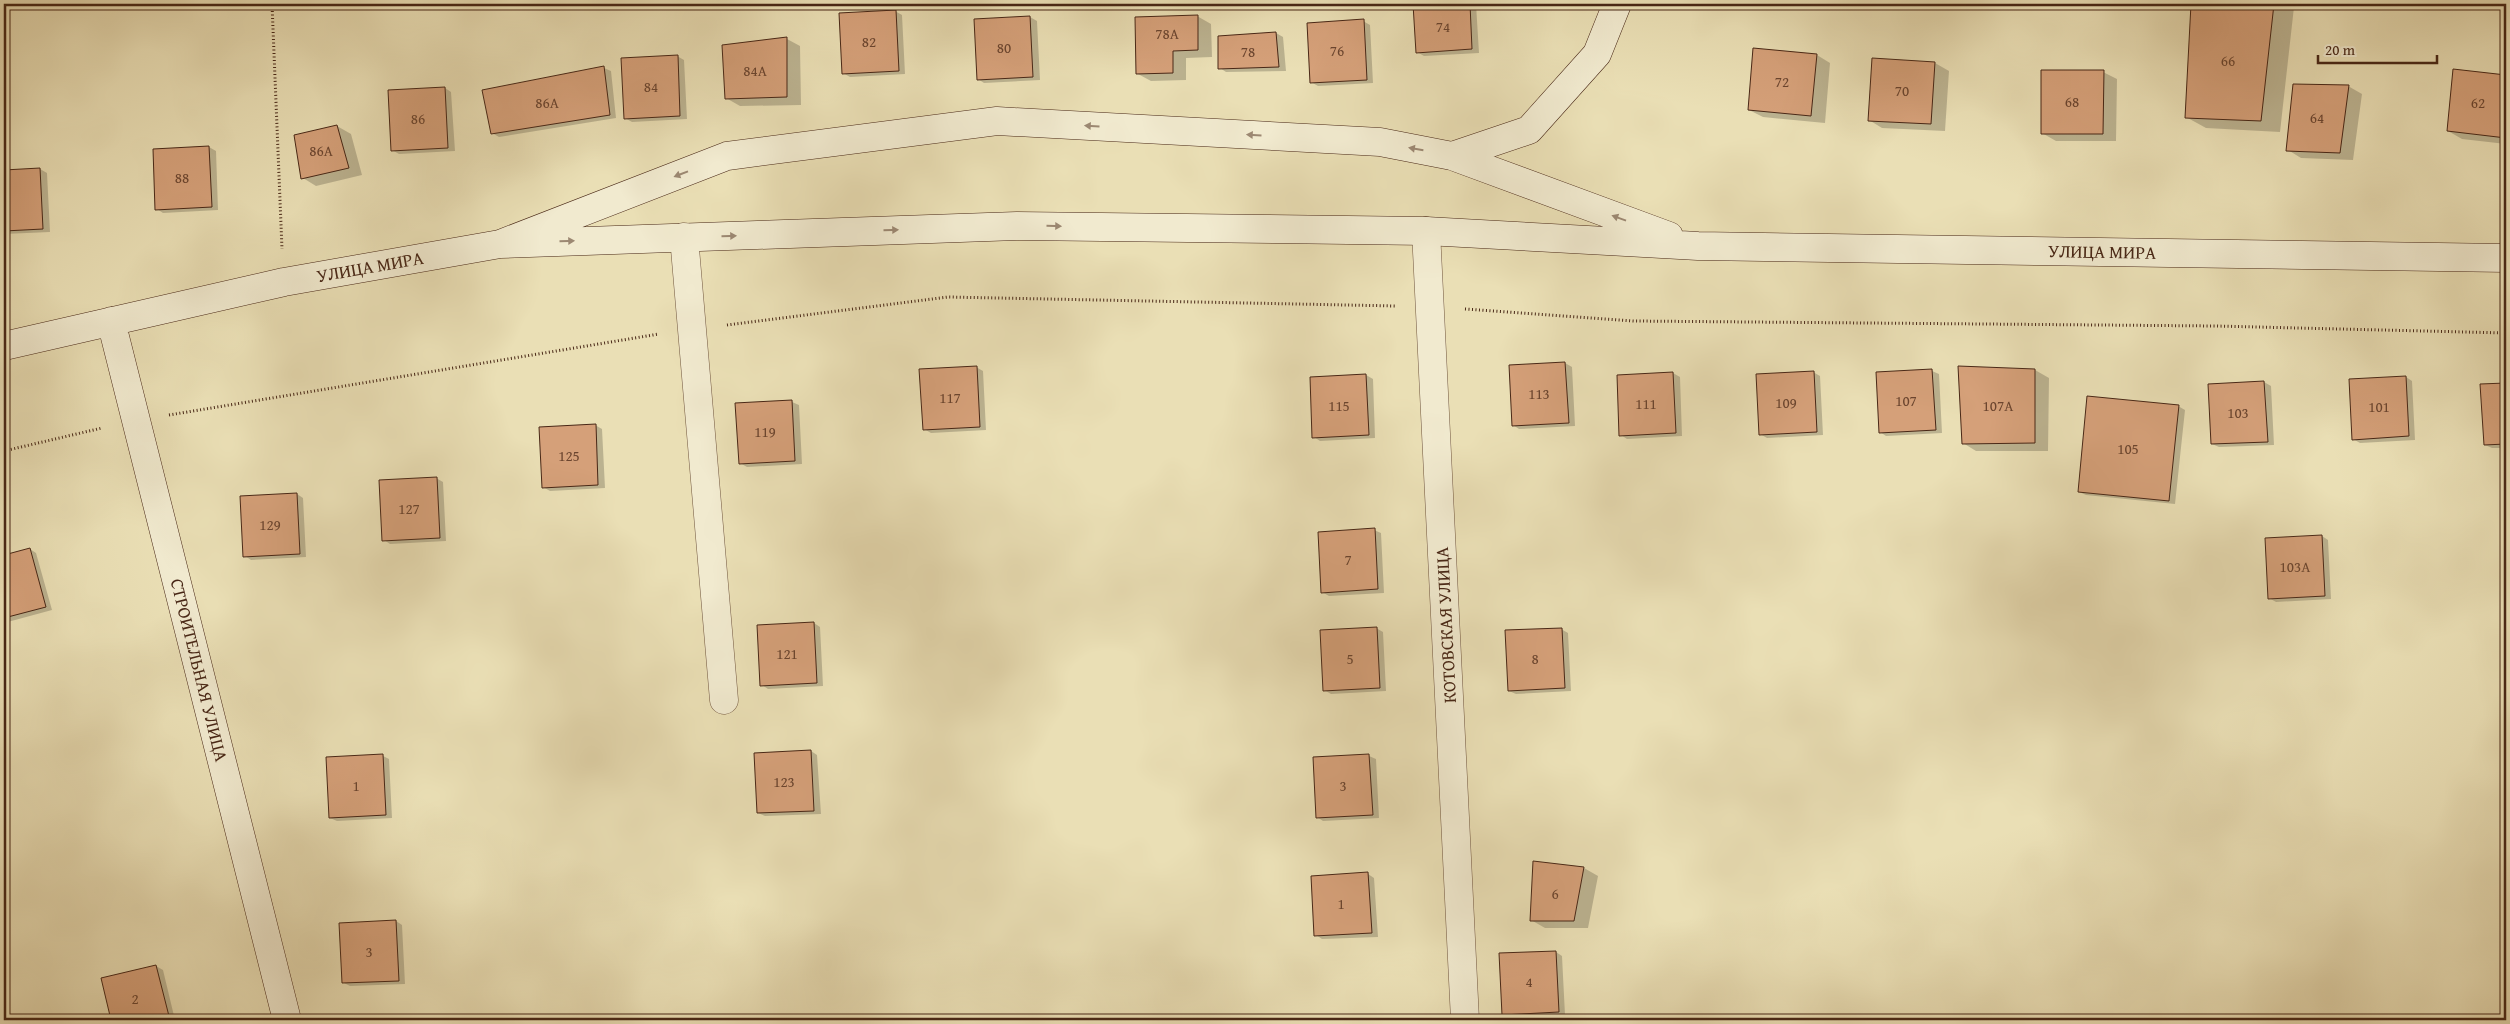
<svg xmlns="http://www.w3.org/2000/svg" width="2510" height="1024" font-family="'Gentium Book Plus',serif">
  <rect width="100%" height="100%" fill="#eadfb5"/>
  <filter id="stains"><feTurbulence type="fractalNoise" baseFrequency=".004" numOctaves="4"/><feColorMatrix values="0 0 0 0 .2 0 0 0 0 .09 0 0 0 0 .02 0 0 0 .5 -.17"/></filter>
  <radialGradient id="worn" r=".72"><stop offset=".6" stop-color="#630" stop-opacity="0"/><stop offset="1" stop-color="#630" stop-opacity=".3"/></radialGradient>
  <path fill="#0003" d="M 1414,4 L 1476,4 L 1479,53 L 1424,56 L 1417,52 Z
    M 2193,4 L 2289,4 L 2294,7 L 2280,132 L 2206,128 L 2186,117 Z
    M 895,11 L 902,15 L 905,74 L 850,77 L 843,73 Z
    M 1197,16 L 1211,24 L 1212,57 L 1186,58 L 1186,80 L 1151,81 L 1138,74 Z
    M 1030,17 L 1037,21 L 1040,80 L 984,83 L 978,79 L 975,20 Z
    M 1363,21 L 1370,25 L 1373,83 L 1318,86 L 1311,82 Z
    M 1276,33 L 1283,37 L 1286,71 L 1226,72 L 1220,68 Z
    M 787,39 L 800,46 L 801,105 L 740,106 L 726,98 Z
    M 1817,55 L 1830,63 L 1825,123 L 1763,117 L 1749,110 Z
    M 677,56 L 684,60 L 687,119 L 632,122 L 625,118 Z
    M 1873,60 L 1935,63 L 1949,71 L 1945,131 L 1882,128 L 1869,120 Z
    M 604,68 L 611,71 L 616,118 L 499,137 L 492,133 L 484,91 Z
    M 2454,71 L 2506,76 L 2506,144 L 2462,139 L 2448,131 Z
    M 2103,72 L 2117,79 L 2116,141 L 2056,141 L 2042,133 Z
    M 2348,86 L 2362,94 L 2353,160 L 2301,158 L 2288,150 Z
    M 445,88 L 451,92 L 455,151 L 399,154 L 392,150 Z
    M 337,126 L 351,134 L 362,175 L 316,186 L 303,178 Z
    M 209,147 L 216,151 L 218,210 L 163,213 L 157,209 Z
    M 40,169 L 47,173 L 50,232 L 4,234 L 4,171 Z
    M 1565,363 L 1572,367 L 1575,426 L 1519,429 L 1513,425 L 1510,366 Z
    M 976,367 L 983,371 L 986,430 L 931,433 L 924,429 Z
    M 2035,370 L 2049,378 L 2048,451 L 1976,451 L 1963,443 Z
    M 1932,371 L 1939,374 L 1942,433 L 1886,436 L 1880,432 Z
    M 1813,372 L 1820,376 L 1823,435 L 1767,438 L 1760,434 Z
    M 1673,373 L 1680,377 L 1682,436 L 1627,439 L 1621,435 Z
    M 1366,375 L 1373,379 L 1375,438 L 1320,441 L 1314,437 Z
    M 2406,377 L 2412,381 L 2415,440 L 2360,443 L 2353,439 Z
    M 2264,382 L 2271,386 L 2274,445 L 2219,447 L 2212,444 L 2209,385 Z
    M 2506,384 L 2506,448 L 2492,448 L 2485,445 L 2482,386 Z
    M 792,402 L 799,405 L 802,464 L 747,467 L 740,463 L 736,404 Z
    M 2178,406 L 2185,410 L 2175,504 L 2086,495 L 2079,492 Z
    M 595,425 L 602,429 L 605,488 L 550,491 L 543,487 Z
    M 436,478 L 443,482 L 446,541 L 390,544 L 384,540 Z
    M 297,494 L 303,498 L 306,557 L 251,560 L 245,556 Z
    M 1374,530 L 1381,533 L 1384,593 L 1329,596 L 1322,592 Z
    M 2322,536 L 2328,540 L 2331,599 L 2276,602 L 2269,598 Z
    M 30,549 L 36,553 L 52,610 L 4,623 L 4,556 Z
    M 814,623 L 820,627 L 823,686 L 768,689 L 762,685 Z
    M 1376,628 L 1383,632 L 1386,691 L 1331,694 L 1324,690 Z
    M 1561,629 L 1568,633 L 1571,691 L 1516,694 L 1509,691 Z
    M 811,751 L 817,755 L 821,814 L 765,816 L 758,813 Z
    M 383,756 L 389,759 L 392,818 L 337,821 L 330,818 Z
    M 1369,756 L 1376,759 L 1379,818 L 1323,821 L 1317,817 Z
    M 1534,862 L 1584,868 L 1598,876 L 1588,928 L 1545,928 L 1531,920 Z
    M 1368,874 L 1374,878 L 1378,937 L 1322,939 L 1316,935 Z
    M 396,921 L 402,925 L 405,984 L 350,986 L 344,983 Z
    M 1556,952 L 1562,956 L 1565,1015 L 1510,1018 L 1504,1014 Z
    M 156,966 L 163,970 L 175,1020 L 113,1020 L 102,979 Z"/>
  <path fill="#d5a079" stroke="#482716" d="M 1413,4 L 1470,4 L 1472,49 L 1416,53 Z
    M 2191,4 L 2274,4 L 2261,121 L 2185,118 Z
    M 896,10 L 899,71 L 842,74 L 839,13 Z
    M 1198,15 L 1198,50 L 1173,51 L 1173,73 L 1136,74 L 1135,17 Z
    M 1030,16 L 1033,77 L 977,80 L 974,19 Z
    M 1364,19 L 1367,80 L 1310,83 L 1307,23 Z
    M 1276,32 L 1279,67 L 1218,69 L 1218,36 Z
    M 787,37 L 787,97 L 725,99 L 722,45 Z
    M 1753,48 L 1817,54 L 1811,116 L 1748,110 Z
    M 678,55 L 680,116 L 624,119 L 621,58 Z
    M 1872,58 L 1935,62 L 1931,124 L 1868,121 Z
    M 604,66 L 610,115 L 491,134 L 482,90 Z
    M 2453,69 L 2506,75 L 2506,138 L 2447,131 Z
    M 2041,70 L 2104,70 L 2103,134 L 2041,134 Z
    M 2293,84 L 2349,85 L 2340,153 L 2286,151 Z
    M 445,87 L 448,148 L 391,151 L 388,90 Z
    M 337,125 L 349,168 L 301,179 L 294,135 Z
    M 209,146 L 212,207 L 155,210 L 153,149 Z
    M 40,168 L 43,229 L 4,231 L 4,170 Z
    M 1565,362 L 1569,423 L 1512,426 L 1509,365 Z
    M 977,366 L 980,427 L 923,430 L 919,369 Z
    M 1958,366 L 2035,369 L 2035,443 L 1962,444 Z
    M 1932,369 L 1936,430 L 1879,433 L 1876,372 Z
    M 1814,371 L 1817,432 L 1759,435 L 1756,374 Z
    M 1673,372 L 1676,433 L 1619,436 L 1617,375 Z
    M 1366,374 L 1369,435 L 1312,438 L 1310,377 Z
    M 2406,376 L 2409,436 L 2352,440 L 2349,379 Z
    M 2264,381 L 2268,442 L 2211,444 L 2208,384 Z
    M 2506,383 L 2506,444 L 2484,445 L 2480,384 Z
    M 2087,396 L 2179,405 L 2169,501 L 2078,492 Z
    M 792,400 L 795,461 L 739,464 L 735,403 Z
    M 596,424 L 598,485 L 542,488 L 539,427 Z
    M 437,477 L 440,538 L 382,541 L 379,480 Z
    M 297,493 L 300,554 L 243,557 L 240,496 Z
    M 1375,528 L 1378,589 L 1321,593 L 1318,532 Z
    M 2322,535 L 2325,596 L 2268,599 L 2265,538 Z
    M 30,548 L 46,607 L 4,618 L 4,555 Z
    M 814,622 L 817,683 L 760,686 L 757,625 Z
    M 1377,627 L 1380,688 L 1323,691 L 1320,630 Z
    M 1562,628 L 1565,688 L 1508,691 L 1505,630 Z
    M 811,750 L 814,811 L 757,813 L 754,753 Z
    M 383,754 L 386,815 L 329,818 L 326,757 Z
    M 1369,754 L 1373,815 L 1316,818 L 1313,757 Z
    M 1533,861 L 1584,867 L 1574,921 L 1530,921 Z
    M 1368,872 L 1372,933 L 1314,936 L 1311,876 Z
    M 396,920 L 399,981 L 342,983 L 339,923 Z
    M 1556,951 L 1559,1012 L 1502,1015 L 1499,953 Z
    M 156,965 L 170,1020 L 111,1020 L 101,978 Z"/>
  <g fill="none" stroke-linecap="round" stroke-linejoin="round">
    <defs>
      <path id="street" d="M 1426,231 L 1465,1020
        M 684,237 L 724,700"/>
      <path id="secondary" d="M 1452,156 L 1529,130 L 1597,54 L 1617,4
        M 500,244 L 1017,226 L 1426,231 L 1698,246 L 2506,258
        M 111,321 L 287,1020
        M 4,346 L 284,282 L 500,244 L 727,156 L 997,121 L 1380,142 L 1452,156 L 1669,236"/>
    </defs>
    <use href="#street" stroke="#70553e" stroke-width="29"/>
    <use href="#secondary" stroke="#482716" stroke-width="29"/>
    <path stroke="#482716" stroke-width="3" stroke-dasharray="1 2.5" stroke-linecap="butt" d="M 272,4 L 282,249
      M 1465,309 L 1634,321 L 2216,326 L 2506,333
      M 727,325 L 948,297 L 1396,306
      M 169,415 L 659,334
      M 4,451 L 102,428"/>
    <use href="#street" stroke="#f1eacf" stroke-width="28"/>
    <use href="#secondary" stroke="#f1eacf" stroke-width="28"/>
  </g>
  <defs><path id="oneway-solid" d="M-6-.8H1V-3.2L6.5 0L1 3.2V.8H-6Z" transform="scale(1.25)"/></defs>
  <g fill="#9c8872">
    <use href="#oneway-solid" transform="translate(1092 126) rotate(-177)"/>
    <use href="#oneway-solid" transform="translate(1254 135) rotate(-177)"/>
    <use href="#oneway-solid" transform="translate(1416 149) rotate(-170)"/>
    <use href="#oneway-solid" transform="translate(681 174) rotate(159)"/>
    <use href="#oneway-solid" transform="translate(1619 218) rotate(-160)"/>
    <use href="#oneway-solid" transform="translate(1054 226) rotate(1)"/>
    <use href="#oneway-solid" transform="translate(891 230) rotate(-2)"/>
    <use href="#oneway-solid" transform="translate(729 236) rotate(-2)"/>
    <use href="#oneway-solid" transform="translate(567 241) rotate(-2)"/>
  </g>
  <g text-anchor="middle" stroke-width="5" stroke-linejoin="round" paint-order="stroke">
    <g font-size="15" fill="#6b452f">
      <text x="1443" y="32">74</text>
      <text x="1167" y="39">78А</text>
      <text x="869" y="47">82</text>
      <text x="1004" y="53">80</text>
      <text x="1337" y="56">76</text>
      <text x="1248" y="57">78</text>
      <text x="2228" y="66">66</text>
      <text x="755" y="76">84А</text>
      <text x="1782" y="87">72</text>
      <text x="651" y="92">84</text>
      <text x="1902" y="96">70</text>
      <text x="2072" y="107">68</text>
      <text x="547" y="108">86А</text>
      <text x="2478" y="108">62</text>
      <text x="2317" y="123">64</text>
      <text x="418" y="124">86</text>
      <text x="321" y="156">86А</text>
      <text x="182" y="183">88</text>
      <text x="1539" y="399">113</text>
      <text x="950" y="403">117</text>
      <text x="1906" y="406">107</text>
      <text x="1786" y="408">109</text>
      <text x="1646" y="409">111</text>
      <text x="1339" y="411">115</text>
      <text x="1998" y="411">107А</text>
      <text x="2379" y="412">101</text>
      <text x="2238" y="418">103</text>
      <text x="765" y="437">119</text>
      <text x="2128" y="454">105</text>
      <text x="569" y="461">125</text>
      <text x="409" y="514">127</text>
      <text x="270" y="530">129</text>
      <text x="1348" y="565">7</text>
      <text x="2295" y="572">103А</text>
      <text x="787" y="659">121</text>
      <text x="1350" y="664">5</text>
      <text x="1535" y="664">8</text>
      <text x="784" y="787">123</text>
      <text x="356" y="791">1</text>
      <text x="1343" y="791">3</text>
      <text x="1555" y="899">6</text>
      <text x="1341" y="909">1</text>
      <text x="369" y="957">3</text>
      <text x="1529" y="987">4</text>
      <text x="135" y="1004">2</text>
    </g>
    <g font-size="18" fill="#482716" stroke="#f1eacf">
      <text transform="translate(2102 252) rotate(1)" y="6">УЛИЦА МИРА</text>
      <text transform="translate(370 267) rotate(-10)" y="6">УЛИЦА МИРА</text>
      <text transform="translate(1446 625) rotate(-93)" y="6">КОТОВСКАЯ УЛИЦА</text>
      <text transform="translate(199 670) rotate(76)" y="6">СТРОИТЕЛЬНАЯ УЛИЦА</text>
    </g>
  </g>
  <rect width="2510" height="1024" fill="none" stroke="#eadfb5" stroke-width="20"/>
  <rect x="5" y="5" width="2500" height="1014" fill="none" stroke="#482716" stroke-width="2.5"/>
  <rect x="10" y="10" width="2490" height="1004" fill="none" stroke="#482716"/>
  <path d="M2318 55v8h119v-8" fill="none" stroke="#482716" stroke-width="2.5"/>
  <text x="2325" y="55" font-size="15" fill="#482716" stroke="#f1eacf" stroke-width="4" paint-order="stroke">20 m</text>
  <rect width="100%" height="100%" filter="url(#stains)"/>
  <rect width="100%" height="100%" fill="url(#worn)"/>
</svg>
